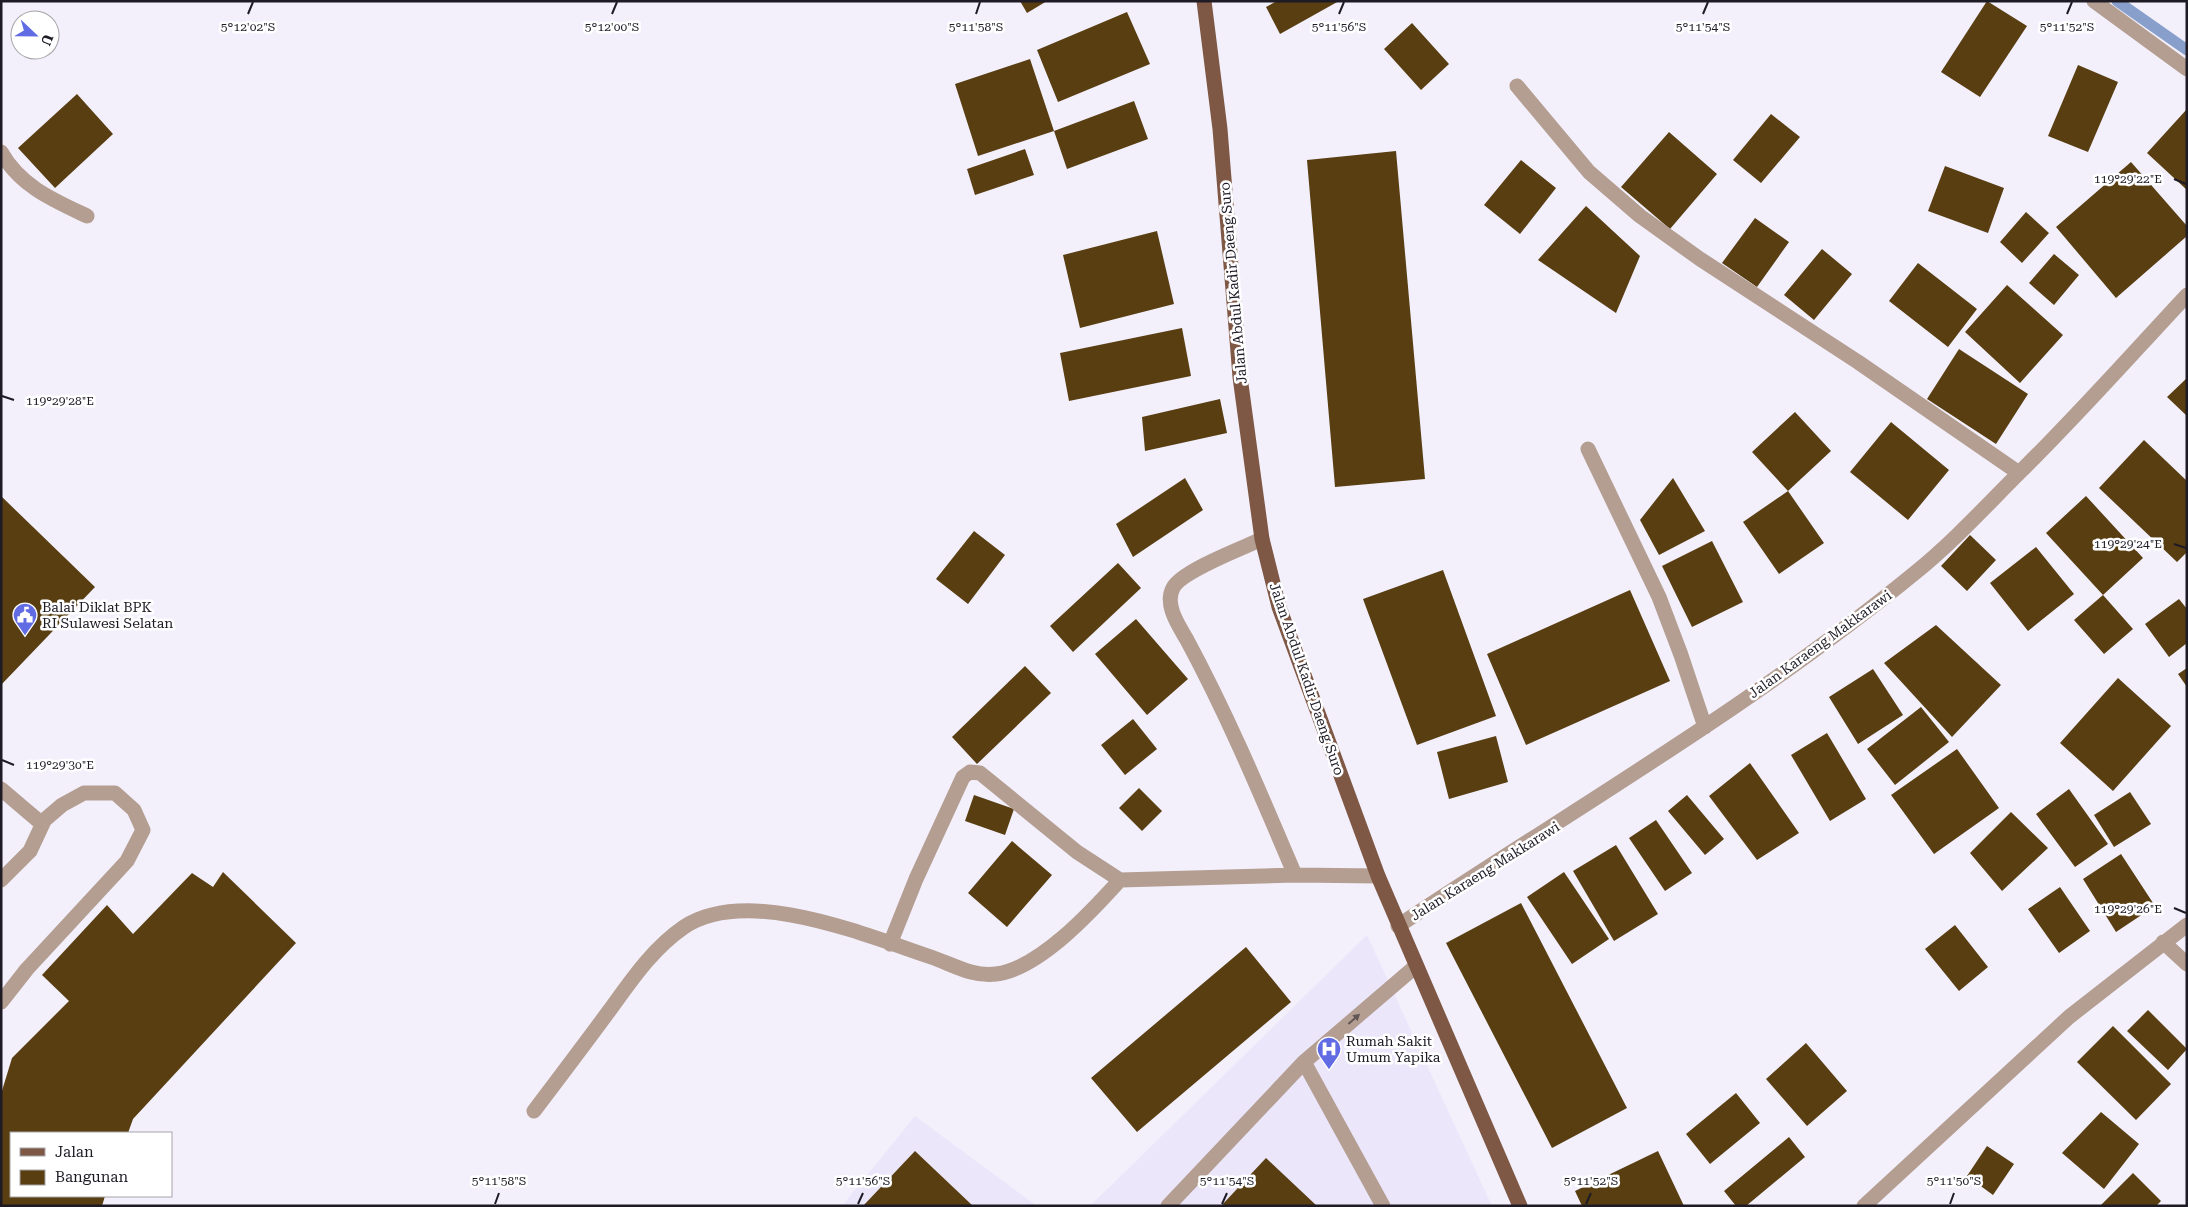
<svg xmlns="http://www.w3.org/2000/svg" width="2188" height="1207" font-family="'Roboto Serif',serif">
  <rect width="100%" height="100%" fill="#f3f0fc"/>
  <path fill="#ece6fb" d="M 1367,935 L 1492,1206 L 1090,1206 Z
    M 915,1116 L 1037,1206 L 842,1206 Z"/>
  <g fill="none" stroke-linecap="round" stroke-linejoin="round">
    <path stroke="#879fca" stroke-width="11" d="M 2117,1 L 2187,50"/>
  </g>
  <path fill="#583e11" d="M 1020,1 L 1047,1 L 1027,13 Z
    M 1277,1 L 1339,1 L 1280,34 L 1266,7 Z
    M 1987,1 L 2027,26 L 1980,97 L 1941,72 Z
    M 1127,12 L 1150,64 L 1058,102 L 1037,50 Z
    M 1412,23 L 1449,64 L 1421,90 L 1384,49 Z
    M 1030,59 L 1054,131 L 978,156 L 955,84 Z
    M 2078,65 L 2118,82 L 2088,152 L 2048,136 Z
    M 77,94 L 113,134 L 55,188 L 18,148 Z
    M 1134,101 L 1148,139 L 1067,169 L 1054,131 Z
    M 2187,109 L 2187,190 L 2147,153 Z
    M 1771,114 L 1800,137 L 1761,183 L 1733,160 Z
    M 1669,132 L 1717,174 L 1670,229 L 1621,187 Z
    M 1025,149 L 1034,175 L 975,195 L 967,169 Z
    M 1396,151 L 1425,479 L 1335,487 L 1307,160 Z
    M 1521,160 L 1556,188 L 1520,234 L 1484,205 Z
    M 2131,162 L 2187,226 L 2187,236 L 2116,298 L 2056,227 Z
    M 1945,166 L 2004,188 L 1988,233 L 1928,211 Z
    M 1586,206 L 1640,256 L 1616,313 L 1538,260 Z
    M 2026,212 L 2049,233 L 2022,263 L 2000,242 Z
    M 1755,218 L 1789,242 L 1757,287 L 1722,263 Z
    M 1157,231 L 1174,304 L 1080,328 L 1063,255 Z
    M 1822,249 L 1852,274 L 1814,320 L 1784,295 Z
    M 2054,254 L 2079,275 L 2054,305 L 2029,283 Z
    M 1918,263 L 1977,309 L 1948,347 L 1889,301 Z
    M 2007,285 L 2063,335 L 2020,383 L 1965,332 Z
    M 1182,328 L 1191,376 L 1069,401 L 1060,353 Z
    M 1959,349 L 2028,394 L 1996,444 L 1927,399 Z
    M 2187,378 L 2187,416 L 2167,397 Z
    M 1220,399 L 1227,433 L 1145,451 L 1142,417 Z
    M 1795,412 L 1831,451 L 1788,491 L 1752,452 Z
    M 1891,422 L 1949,470 L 1908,520 L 1850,472 Z
    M 2144,440 L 2187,481 L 2187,552 L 2177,562 L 2099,488 Z
    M 1185,478 L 1203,510 L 1133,557 L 1116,524 Z
    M 1673,478 L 1705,531 L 1659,555 L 1640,520 Z
    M 1788,491 L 1824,543 L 1779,574 L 1743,522 Z
    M 1,496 L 95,587 L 1,685 Z
    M 2086,496 L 2143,558 L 2103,595 L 2046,533 Z
    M 974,531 L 1005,555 L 968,604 L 936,579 Z
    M 1970,535 L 1996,560 L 1967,591 L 1941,566 Z
    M 1712,541 L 1743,602 L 1692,627 L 1662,566 Z
    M 2036,547 L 2074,594 L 2028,631 L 1990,583 Z
    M 1118,563 L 1141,588 L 1073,652 L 1050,626 Z
    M 1443,570 L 1496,716 L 1417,745 L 1363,599 Z
    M 1630,590 L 1670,681 L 1526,745 L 1487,654 Z
    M 2103,595 L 2133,629 L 2104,654 L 2074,620 Z
    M 2179,599 L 2187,609 L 2187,643 L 2169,657 L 2145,624 Z
    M 1136,619 L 1188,679 L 1147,715 L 1095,654 Z
    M 1936,625 L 2001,685 L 1952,737 L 1884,663 Z
    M 1025,666 L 1051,693 L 977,764 L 952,737 Z
    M 2187,668 L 2187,687 L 2178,674 Z
    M 1873,669 L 1903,715 L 1858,744 L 1829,697 Z
    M 2118,678 L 2171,726 L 2113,791 L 2060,743 Z
    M 1921,707 L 1949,742 L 1895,785 L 1867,749 Z
    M 1133,719 L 1157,749 L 1125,775 L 1101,745 Z
    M 1827,733 L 1866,799 L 1830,821 L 1791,755 Z
    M 1496,736 L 1508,782 L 1449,799 L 1437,752 Z
    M 1957,749 L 1999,808 L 1934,854 L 1891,795 Z
    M 1750,763 L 1799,833 L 1757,860 L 1709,796 Z
    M 1139,788 L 1162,811 L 1142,831 L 1119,808 Z
    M 2069,789 L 2108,844 L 2075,867 L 2036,814 Z
    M 2130,792 L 2151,824 L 2114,847 L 2094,815 Z
    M 974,795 L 1014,809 L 1005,835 L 965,821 Z
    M 1687,795 L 1724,839 L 1705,855 L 1668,811 Z
    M 2011,812 L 2048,848 L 2002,891 L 1970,853 Z
    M 1656,820 L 1692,873 L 1665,891 L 1629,838 Z
    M 1012,841 L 1052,875 L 1007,927 L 968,893 Z
    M 1616,845 L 1658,914 L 1614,941 L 1573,871 Z
    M 2121,854 L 2155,906 L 2116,932 L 2083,879 Z
    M 223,872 L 296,943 L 133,1119 L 128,1133 L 11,1133 L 11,1196 L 105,1196 L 102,1206 L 1,1206 L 1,1094 L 12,1058 L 69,1001 L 42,975 L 107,905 L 133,934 L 192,873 L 213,887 Z
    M 1564,872 L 1609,939 L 1572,964 L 1527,897 Z
    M 2060,887 L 2090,931 L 2059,953 L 2028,909 Z
    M 1521,903 L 1627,1108 L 1552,1148 L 1446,943 Z
    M 1955,925 L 1988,967 L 1959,991 L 1925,949 Z
    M 1246,947 L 1291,1002 L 1137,1132 L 1091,1078 Z
    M 2148,1010 L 2187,1049 L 2168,1070 L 2127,1031 Z
    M 2113,1026 L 2171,1084 L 2136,1120 L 2077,1062 Z
    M 1806,1043 L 1847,1091 L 1807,1126 L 1766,1079 Z
    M 1736,1093 L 1760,1123 L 1710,1164 L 1686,1134 Z
    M 2101,1112 L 2139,1144 L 2104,1189 L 2062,1153 Z
    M 1789,1137 L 1805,1157 L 1746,1206 L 1736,1206 L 1724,1191 Z
    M 1987,1146 L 2014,1164 L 1993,1195 L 1967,1176 Z
    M 915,1151 L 973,1206 L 863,1206 Z
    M 1658,1151 L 1684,1206 L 1582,1206 L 1575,1191 Z
    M 1266,1158 L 1317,1206 L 1221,1206 Z
    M 2133,1173 L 2161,1201 L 2156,1206 L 2100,1206 Z"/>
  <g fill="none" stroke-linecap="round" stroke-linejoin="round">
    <path stroke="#b49e92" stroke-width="15" d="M 1,152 C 20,186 53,200 87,216
      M 1262,539 C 1243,548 1181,571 1173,588 C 1164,605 1179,626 1187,640 C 1228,716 1261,795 1295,875
      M 1,789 L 41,823 L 62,805 L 84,793 L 115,793 L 134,810 L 143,830 L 127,861 L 27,969 L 1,1002
      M 1,880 L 30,851 L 44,821
      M 890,944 L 916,879 L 957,790 L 963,777 L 970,772 L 980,773 L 1077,852 L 1120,880 L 1295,875 L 1378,876
      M 1304,1062 L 1383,1206
      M 534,1111 C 559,1078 584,1045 609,1011 C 631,981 652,949 684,927 C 747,885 865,935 931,957 C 952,964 972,977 996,974 C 1039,969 1092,911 1120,880
      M 1168,1206 L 1304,1062 L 1416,966"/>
    <path stroke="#b49e92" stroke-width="15" d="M 2094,1 L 2187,69
      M 1517,86 L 1589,172 L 1640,216 L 1700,259 L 1858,362 L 2019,473
      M 1588,449 L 1659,597 L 1681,655 L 1705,727
      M 1398,926 C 1572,810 1754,705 1916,572 C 1953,542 1985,507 2019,473 C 2077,416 2131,355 2187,295
      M 2163,942 L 2187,964
      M 1864,1206 L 2069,1017 L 2187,925"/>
    <path stroke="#7e5844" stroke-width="15" d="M 1204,1 L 1220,129 L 1240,377 L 1262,539 L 1279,607 L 1378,876 L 1520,1206"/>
  </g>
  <defs><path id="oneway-solid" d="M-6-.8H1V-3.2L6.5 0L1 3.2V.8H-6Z" transform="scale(1.25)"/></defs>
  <use fill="#625656" href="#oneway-solid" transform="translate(1354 1019) rotate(-41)"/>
  <path fill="none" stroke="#1e1b25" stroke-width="2" d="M 248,14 L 253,2M 612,14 L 617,2M 976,14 L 980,2M 1339,14 L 1344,2M 1703,14 L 1708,2M 2067,14 L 2072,2M 2174,179 L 2186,184M 2,396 L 14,400M 2174,544 L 2186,548M 2,760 L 14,765M 2174,908 L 2186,913M 495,1204 L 499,1193M 858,1204 L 863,1193M 1222,1204 L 1227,1193M 1586,1204 L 1591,1193M 1950,1204 L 1954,1193"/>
  <defs>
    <symbol id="civic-pin" viewBox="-11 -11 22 30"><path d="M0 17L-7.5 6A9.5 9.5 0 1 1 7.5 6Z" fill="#616be3" stroke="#fff"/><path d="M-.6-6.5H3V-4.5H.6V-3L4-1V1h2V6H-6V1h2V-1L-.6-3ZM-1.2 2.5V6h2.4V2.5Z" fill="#fff"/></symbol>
    <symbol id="hospital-pin" viewBox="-11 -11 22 30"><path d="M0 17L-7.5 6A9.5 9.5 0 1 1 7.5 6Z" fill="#616be3" stroke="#fff"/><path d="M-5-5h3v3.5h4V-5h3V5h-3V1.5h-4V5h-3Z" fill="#fff"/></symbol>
  </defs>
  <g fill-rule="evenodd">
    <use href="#civic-pin" x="11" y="601" width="28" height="38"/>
    <use href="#hospital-pin" x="1315" y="1035" width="28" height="38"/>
  </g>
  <g text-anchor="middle" stroke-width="5" stroke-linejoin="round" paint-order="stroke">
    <g font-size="14" fill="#1e1b25" stroke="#fff">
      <text transform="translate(1233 283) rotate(-95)" y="5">Jalan Abdul Kadir Daeng Suro</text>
      <text transform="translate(1820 644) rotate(-36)" y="5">Jalan Karaeng Makkarawi</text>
      <text transform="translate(1307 679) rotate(71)" y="5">Jalan Abdul Kadir Daeng Suro</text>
      <text transform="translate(1485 871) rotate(-32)" y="5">Jalan Karaeng Makkarawi</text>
    </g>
    <g font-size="14" fill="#1e1b25" stroke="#fff" text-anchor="start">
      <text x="42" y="612">Balai Diklat BPK<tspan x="42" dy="16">RI Sulawesi Selatan</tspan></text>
      <text x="1346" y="1046">Rumah Sakit<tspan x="1346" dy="16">Umum Yapika</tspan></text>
    </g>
  </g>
  <g font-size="12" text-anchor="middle" fill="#1e1b25" stroke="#fff" stroke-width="5" stroke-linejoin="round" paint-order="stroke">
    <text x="248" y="31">5°12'02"S</text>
    <text x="612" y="31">5°12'00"S</text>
    <text x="976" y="31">5°11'58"S</text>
    <text x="1339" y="31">5°11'56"S</text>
    <text x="1703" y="31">5°11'54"S</text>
    <text x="2067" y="31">5°11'52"S</text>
    <text x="2128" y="183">119°29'22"E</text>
    <text x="60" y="405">119°29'28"E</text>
    <text x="2128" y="548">119°29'24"E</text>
    <text x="60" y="769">119°29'30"E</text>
    <text x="2128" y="913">119°29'26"E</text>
    <text x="499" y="1185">5°11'58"S</text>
    <text x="863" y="1185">5°11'56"S</text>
    <text x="1227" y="1185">5°11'54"S</text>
    <text x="1591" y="1185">5°11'52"S</text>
    <text x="1954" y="1185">5°11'50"S</text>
  </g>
  <rect width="2188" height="1207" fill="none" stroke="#1e1b25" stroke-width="5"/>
  <rect x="10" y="1132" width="162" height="65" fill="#ffffff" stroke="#a5a4a8"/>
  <rect x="20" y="1148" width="25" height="8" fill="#7e5844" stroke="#a5a4a8"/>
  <text x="55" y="1157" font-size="15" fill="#1e1b25">Jalan</text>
  <rect x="20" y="1170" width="25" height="15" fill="#583e11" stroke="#a5a4a8"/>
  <text x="55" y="1182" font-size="15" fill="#1e1b25">Bangunan</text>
  <g transform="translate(35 35) rotate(112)"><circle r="24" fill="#ffffff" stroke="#a5a4a8"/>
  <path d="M0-4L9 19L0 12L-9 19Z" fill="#616be3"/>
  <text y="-8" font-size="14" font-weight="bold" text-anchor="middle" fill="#1e1b25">U</text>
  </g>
</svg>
